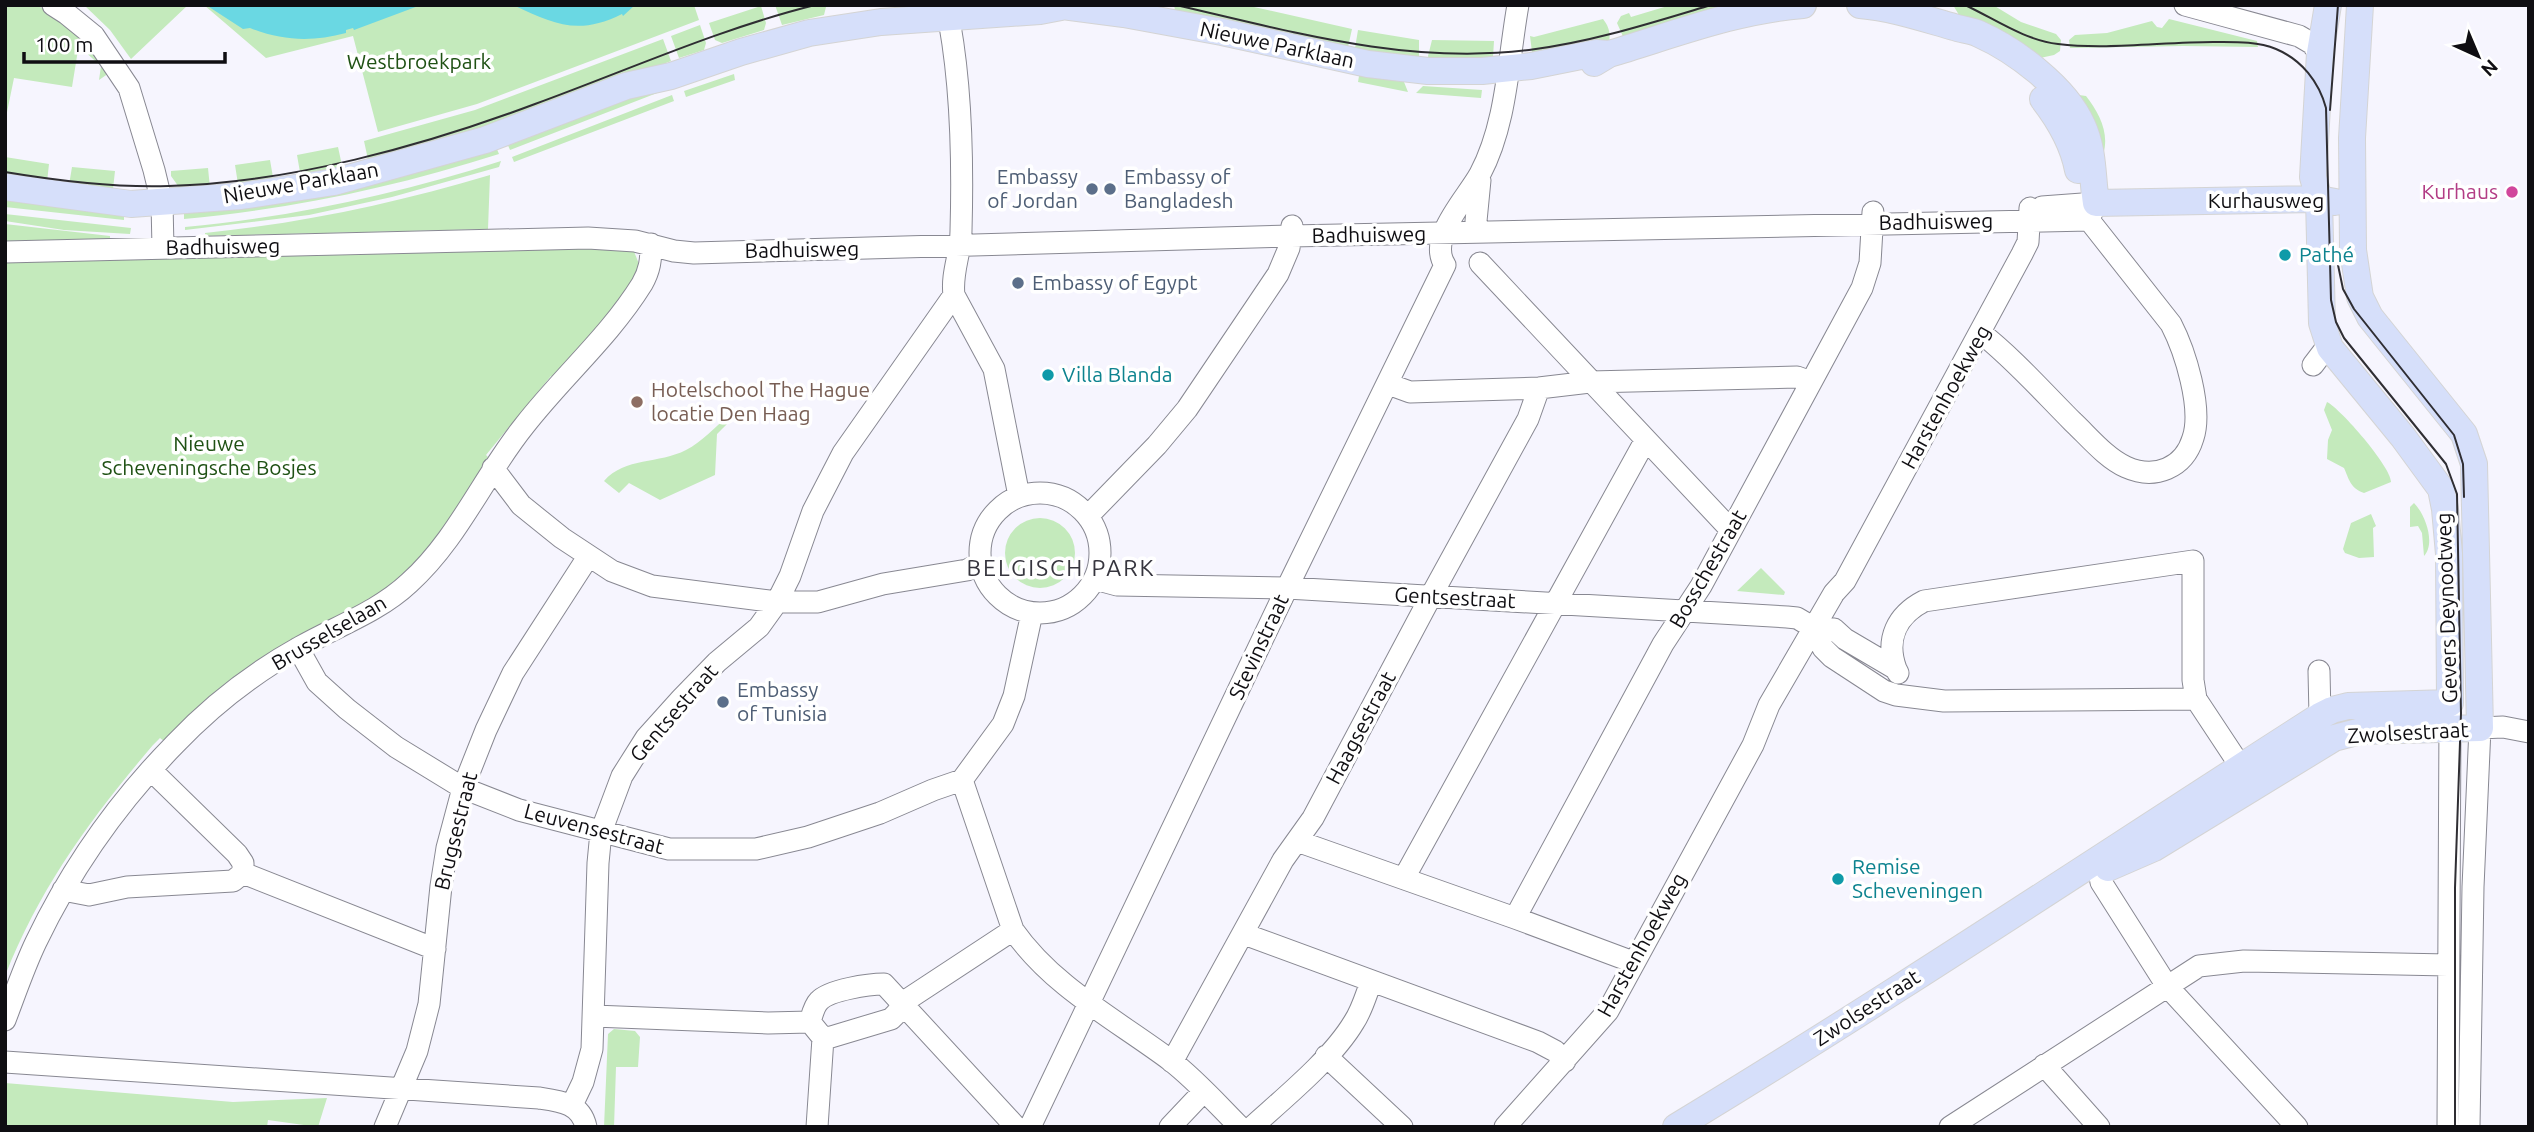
<svg xmlns="http://www.w3.org/2000/svg" width="2534" height="1132" font-family="Ubuntu,sans-serif">
  <rect width="100%" height="100%" fill="#f6f5fe"/>
  <path fill="#c4eabc" d="M 5,5 C 32,5 40,3 64,19 L 112,71 L 99,80 L 101,66 L 83,50 L 78,50 L 72,87 L 14,78 L 5,122 Z
    M 84,5 L 188,5 L 131,59 L 110,30 Z
    M 204,5 L 694,5 L 699,20 L 477,104 L 378,132 L 353,36 L 266,58 Z
    M 775,5 L 825,5 L 826,7 L 824,15 L 782,25 Z
    M 1174,5 L 1245,5 L 1352,29 L 1348,47 L 1176,15 Z
    M 1671,5 L 1752,5 L 1625,41 L 1617,23 L 1621,16 L 1629,13 L 1631,17 Z
    M 1953,5 L 1993,5 L 2021,22 L 2056,34 L 2061,40 L 2060,51 L 2054,55 L 2040,58 L 1959,15 Z
    M 761,6 L 766,23 L 764,30 L 722,43 L 715,40 L 709,23 Z
    M 1603,19 C 1610,28 1611,35 1608,46 L 1532,52 L 1530,36 L 1534,37 Z
    M 2169,19 L 2257,41 L 2258,47 L 2183,46 L 2070,48 L 2069,40 L 2075,35 L 2107,33 L 2152,21 L 2157,27 L 2162,28 Z
    M 700,25 L 706,43 L 704,50 L 679,58 L 671,36 Z
    M 1358,30 L 1419,40 L 1419,56 L 1415,66 L 1355,48 Z
    M 663,39 L 671,61 L 538,113 L 369,164 L 364,141 L 475,110 Z
    M 1432,40 L 1494,41 L 1493,57 L 1481,67 L 1431,67 L 1428,56 Z
    M 1364,73 L 1404,82 L 1408,92 L 1358,82 L 1359,76 Z
    M 734,74 L 735,80 L 686,97 L 684,91 Z
    M 1423,86 L 1482,90 L 1481,98 L 1416,93 Z
    M 670,88 L 510,150 L 507,143 L 635,93 Z
    M 672,95 L 674,101 L 514,162 L 512,157 Z
    M 2079,95 L 2086,96 C 2099,113 2110,133 2103,155 L 2078,98 Z
    M 338,147 L 343,170 L 301,178 L 297,155 Z
    M 496,147 L 499,154 C 396,187 292,209 184,219 L 184,213 L 203,211 Z
    M 5,157 L 49,164 L 47,182 L 5,180 Z
    M 270,160 L 274,183 L 238,184 L 235,165 Z
    M 501,161 L 499,167 L 392,197 L 309,215 L 185,230 L 185,227 C 293,217 398,194 501,161 Z
    M 72,167 L 115,171 L 113,189 L 69,185 Z
    M 208,168 L 210,188 L 181,190 L 171,176 L 171,171 Z
    M 490,175 L 488,229 L 205,236 L 205,233 C 303,223 396,203 490,175 Z
    M 5,198 L 105,214 L 124,212 L 124,220 L 5,207 Z
    M 5,214 L 131,228 L 130,234 L 64,230 L 5,221 Z
    M 5,224 L 110,236 L 110,239 L 5,241 Z
    M 542,247 L 633,249 L 641,269 L 612,313 L 554,377 L 551,376 L 486,455 L 488,457 L 451,521 L 404,576 L 165,742 L 160,738 L 153,745 C 91,818 40,887 5,976 L 5,258 Z
    M 2327,402 C 2341,409 2392,468 2391,482 L 2364,493 C 2350,488 2349,479 2344,468 L 2327,459 L 2328,440 L 2332,430 L 2324,410 Z
    M 729,415 L 732,419 L 717,434 L 715,475 L 660,500 L 629,483 L 619,493 L 604,481 C 625,457 659,464 686,450 C 702,442 715,427 729,415 Z
    M 2414,503 C 2425,514 2436,543 2424,556 L 2422,533 L 2418,526 L 2410,527 L 2410,507 Z
    M 2371,514 L 2376,526 L 2373,528 L 2374,557 L 2359,558 L 2345,553 L 2343,549 L 2351,523 Z
    M1005 553a35 35 0 1 1 70 0a35 35 0 1 1-70 0Z
    M 1761,568 L 1785,592 L 1784,595 L 1737,591 Z
    M 614,1029 L 635,1031 L 640,1037 L 638,1067 L 616,1067 L 614,1127 L 604,1127 L 608,1034 Z
    M 5,1083 L 233,1102 L 327,1098 L 318,1127 L 268,1120 L 267,1127 L 5,1127 Z"/>
  <path fill="#6ad8e3" d="M 206,5 L 421,5 L 354,30 L 353,28 L 346,30 L 346,33 C 312,42 283,41 250,28 L 243,29 Z
    M 513,5 L 635,5 L 623,16 L 622,14 C 578,36 554,24 513,5 Z"/>
  <g fill="none" stroke-linecap="round" stroke-linejoin="round">
    <defs>
      <path id="minor" d="M 53,5 L 67,14 L 94,36 L 129,88 L 154,170 L 162,203 L 163,248
        M 946,5 C 961,74 963,161 961,231 C 961,253 951,273 954,295 L 994,369 L 1019,496
        M 2185,5 L 2299,36 L 2311,43 L 2320,53
        M 2042,207 L 2096,203 L 2090,217
        M 1476,221 L 1480,180
        M 5,252 L 588,238 L 635,241 L 674,251 L 694,253 L 1291,236 L 2089,220
        M 1480,263 L 1731,530
        M 1445,265 C 1427,238 1467,198 1480,174 C 1507,123 1508,61 1518,5
        M 1981,333 C 2014,359 2043,392 2073,422 C 2089,437 2106,458 2126,467 C 2155,480 2184,468 2193,438 C 2203,408 2185,351 2171,324 L 2089,220
        M 2313,365 L 2329,344
        M 1388,384 L 1410,392 L 1539,388 L 1590,382 L 1797,377 L 1811,382
        M 493,468 L 521,505 L 562,538 L 612,571 L 652,586 L 777,602 L 790,576 L 813,511 L 843,453 L 954,295
        M980 553a60 60 0 1 1 120 0a60 60 0 1 1-120 0Z
        M 1088,516 L 1157,445 L 1187,409 L 1278,274 L 1289,248 L 1292,226
        M 1095,579 L 1117,585 L 1287,588 L 1787,617 L 1797,618 L 1814,628
        M 1814,628 L 1823,648 L 1832,657 L 1884,691 L 1896,695 L 1944,701 L 2196,699
        M 1814,628 L 1834,629 L 1845,639 L 1896,669 L 1898,673
        M 298,648 L 317,682 L 347,709 L 396,747 L 463,788 L 519,810 L 669,849 L 756,849 L 808,837 L 880,813 L 933,790 L 962,780 L 1003,724 L 1014,696 L 1032,613
        M 1896,669 C 1885,639 1897,615 1924,601 L 2193,561 L 2193,680 L 2196,699 L 2241,767
        M 2319,671 L 2320,716
        M 2480,728 L 2503,727 L 2529,732
        M 151,770 L 237,854 L 243,863 L 243,873
        M 962,780 L 1013,930 C 1053,987 1115,1019 1170,1060 C 1195,1079 1217,1104 1240,1127
        M 1297,841 L 1515,918 L 1633,962
        M 2097,860 L 2101,882 L 2167,986 L 2297,1127
        M 1404,878 L 1645,441
        M 63,890 L 89,895 L 127,887 L 233,881 L 243,873 L 435,949
        M 1515,918 L 1663,644 L 1701,586 L 1862,288 L 1870,263 L 1873,212
        M 1244,934 L 1538,1042 L 1555,1051 L 1565,1061
        M 594,1016 L 768,1023 L 810,1022 L 823,1038 L 831,1037 L 891,1019 L 897,1013 L 902,1003 L 1013,930
        M 5,1020 C 15,994 24,967 36,942 C 71,869 119,801 175,744 C 211,706 255,672 300,647 C 337,626 378,612 409,583 C 458,539 483,477 524,426 C 562,377 609,337 642,284 C 650,270 651,260 651,244
        M 810,1022 C 812,1015 814,1006 819,1001 C 829,990 869,984 884,984 L 1016,1127
        M 1326,1056 L 1402,1127
        M 5,1062 L 539,1098 C 560,1101 581,1103 586,1127
        M 1172,1062 L 1283,860 L 1313,818 L 1431,596 L 1528,419 L 1539,388
        M 2044,1065 L 2099,1127
        M 572,1105 L 583,1082 L 592,1049 L 598,863 L 601,832 L 622,776 L 646,738 L 682,698 L 717,662 L 759,627 L 777,602 L 818,602 L 883,584 L 967,570 L 981,563
        M 385,1127 L 417,1051 L 429,1004 L 441,886 L 447,848 L 463,788 L 486,730 L 513,673 L 588,557
        M 817,1127 L 823,1038
        M 1030,1127 L 1287,588 L 1445,265
        M 1170,1127 L 1204,1091
        M 1252,1127 C 1284,1098 1332,1059 1354,1022 C 1362,1010 1366,995 1371,982
        M 1505,1127 L 1608,1011 L 1753,745 L 1769,705 L 1834,593 L 1845,581 L 2022,254 L 2028,242 L 2030,208
        M 1950,1127 L 2199,966 L 2244,961 L 2448,965
        M 2448,1127 L 2450,716
        M 2469,1127 L 2473,887 L 2480,728"/>
      <path id="major" d="M 1055,5 L 1124,14 L 1222,32 L 1368,64 L 1428,71 L 1482,71 L 1531,66 L 1596,53 L 1609,54
        M 1860,5 C 1893,8 1922,18 1954,27 C 1962,30 1971,30 1979,34 C 2015,50 2066,88 2082,125 C 2094,150 2092,177 2096,203 L 2319,199 L 2335,202
        M 1594,63 L 1609,54 C 1673,35 1736,10 1803,5
        M 2043,99 C 2060,121 2073,143 2078,170
        M 5,187 L 131,204 L 241,196 L 334,182 L 485,140 L 626,86 L 671,76 L 741,52 L 809,33 L 881,22 L 1040,11 L 1061,7
        M 2108,868 L 2154,848 L 2334,738 L 2361,731 L 2480,728 L 2474,464 L 2464,434 L 2370,317 L 2360,297 L 2353,250 L 2352,138 L 2360,5
        M 1676,1127 C 1894,995 2106,853 2320,716 L 2332,710 L 2348,706 L 2450,703 L 2449,554 L 2445,509 L 2441,489 L 2403,437 L 2330,348 L 2322,323 L 2319,199 L 2313,177 L 2320,53 L 2328,5"/>
    </defs>
    <use href="#minor" stroke="#888892" stroke-width="23"/>
    <use href="#major" stroke="#d4d4d4" stroke-width="28"/>
    <use href="#minor" stroke="#fff" stroke-width="21"/>
    <use href="#major" stroke="#d6dffa" stroke-width="26"/>
    <path stroke="#2f2e33" stroke-width="2" d="M 1176,5 C 1293,32 1408,65 1529,50 C 1592,42 1651,23 1711,5
      M 1965,5 C 1995,19 2024,40 2058,44 C 2106,50 2163,42 2213,42 C 2234,42 2257,41 2276,49 C 2302,60 2319,82 2326,108 L 2331,300 L 2336,322 L 2344,338 L 2446,464 L 2457,494 L 2461,713 L 2455,888 L 2455,1127
      M 2330,110 L 2338,5
      M 5,172 C 59,181 114,188 169,186 C 289,183 423,146 535,104 C 628,70 719,29 815,5
      M 2338,265 L 2343,289 L 2354,309 L 2454,435 L 2463,464 L 2464,497"/>
  </g>
  <g fill="#5c6f8a" stroke="#fff" stroke-width="2.5">
    <circle cx="1092" cy="189" r="7"/>
    <circle cx="1110" cy="189" r="7"/>
    <circle cx="1018" cy="283" r="7"/>
    <circle cx="723" cy="702" r="7"/>
  </g>
  <circle fill="#d1479c" stroke="#fff" stroke-width="2.5" cx="2512" cy="192" r="7"/>
  <g fill="#0f9aa8" stroke="#fff" stroke-width="2.5">
    <circle cx="2285" cy="255" r="7"/>
    <circle cx="1048" cy="375" r="7"/>
    <circle cx="1838" cy="879" r="7"/>
  </g>
  <circle fill="#8d6e63" stroke="#fff" stroke-width="2.5" cx="637" cy="402" r="7"/>
  <g text-anchor="middle" stroke-width="7" stroke-linejoin="round" paint-order="stroke">
    <g font-size="21" fill="#0f0e12" stroke="#fff">
      <text transform="translate(1277 45) rotate(12)" y="7">Nieuwe Parklaan</text>
      <text transform="translate(301 183) rotate(-10)" y="7">Nieuwe Parklaan</text>
      <text x="2266" y="208">Kurhausweg</text>
      <text transform="translate(1936 222) rotate(-1)" y="7">Badhuisweg</text>
      <text transform="translate(1369 235) rotate(-1)" y="7">Badhuisweg</text>
      <text transform="translate(223 247) rotate(-1)" y="7">Badhuisweg</text>
      <text transform="translate(802 250) rotate(-1)" y="7">Badhuisweg</text>
      <text transform="translate(1946 397) rotate(-61)" y="7">Harstenhoekweg</text>
      <text transform="translate(1708 569) rotate(-60)" y="7">Bosschestraat</text>
      <text transform="translate(1455 598) rotate(3)" y="7">Gentsestraat</text>
      <text transform="translate(2447 608) rotate(-92)" y="7">Gevers Deynootweg</text>
      <text transform="translate(329 633) rotate(-30)" y="7">Brusselselaan</text>
      <text transform="translate(1259 647) rotate(-65)" y="7">Stevinstraat</text>
      <text transform="translate(674 713) rotate(-49)" y="7">Gentsestraat</text>
      <text transform="translate(1361 728) rotate(-62)" y="7">Haagsestraat</text>
      <text transform="translate(2408 733) rotate(-3)" y="7">Zwolsestraat</text>
      <text transform="translate(594 829) rotate(15)" y="7">Leuvensestraat</text>
      <text transform="translate(456 831) rotate(-76)" y="7">Brugsestraat</text>
      <text transform="translate(1642 945) rotate(-61)" y="7">Harstenhoekweg</text>
      <text transform="translate(1867 1008) rotate(-33)" y="7">Zwolsestraat</text>
    </g>
    <g font-size="21" fill="#1f5114" stroke="#fff">
      <text x="419" y="69">Westbroekpark</text>
      <text x="209" y="451">Nieuwe<tspan x="209" dy="24">Scheveningsche Bosjes</tspan></text>
    </g>
    <g font-size="21" fill="#4e5e75" stroke="#fff" text-anchor="start">
      <text x="1078" y="184" text-anchor="end">Embassy<tspan x="1078" dy="24">of Jordan</tspan></text>
      <text x="1124" y="184">Embassy of<tspan x="1124" dy="24">Bangladesh</tspan></text>
      <text x="1032" y="290">Embassy of Egypt</text>
      <text x="737" y="697">Embassy<tspan x="737" dy="24">of Tunisia</tspan></text>
    </g>
    <g font-size="21" fill="#b23c85" stroke="#fff" text-anchor="end">
      <text x="2498" y="199">Kurhaus</text>
    </g>
    <g font-size="21" fill="#0d838f" stroke="#fff" text-anchor="start">
      <text x="2299" y="262">Pathé</text>
      <text x="1062" y="382">Villa Blanda</text>
      <text x="1852" y="874">Remise<tspan x="1852" dy="24">Scheveningen</tspan></text>
    </g>
    <g font-size="21" fill="#785e54" stroke="#fff" text-anchor="start">
      <text x="651" y="397">Hotelschool The Hague<tspan x="651" dy="24">locatie Den Haag</tspan></text>
    </g>
    <g font-size="23" letter-spacing="2" fill="#36353e" stroke="#fff">
      <text x="1061" y="576">BELGISCH PARK</text>
    </g>
  </g>
  <rect width="2534" height="1132" fill="none" stroke="#0f0e12" stroke-width="14"/>
  <g transform="translate(2478 56) rotate(136)" stroke="#ffffff" stroke-width="5" paint-order="stroke">
  <path d="M0-5L12 26L0 18L-12 26Z" fill="#0f0e12"/>
  <text y="-10" font-size="19" font-weight="bold" text-anchor="middle" fill="#0f0e12">N</text>
  </g>
  <path d="M24 52v10h201v-10" fill="none" stroke="#0f0e12" stroke-width="3.5"/>
  <text x="35" y="52" font-size="21" fill="#0f0e12" stroke="#ffffff" stroke-width="5" paint-order="stroke">100 m</text>
</svg>
